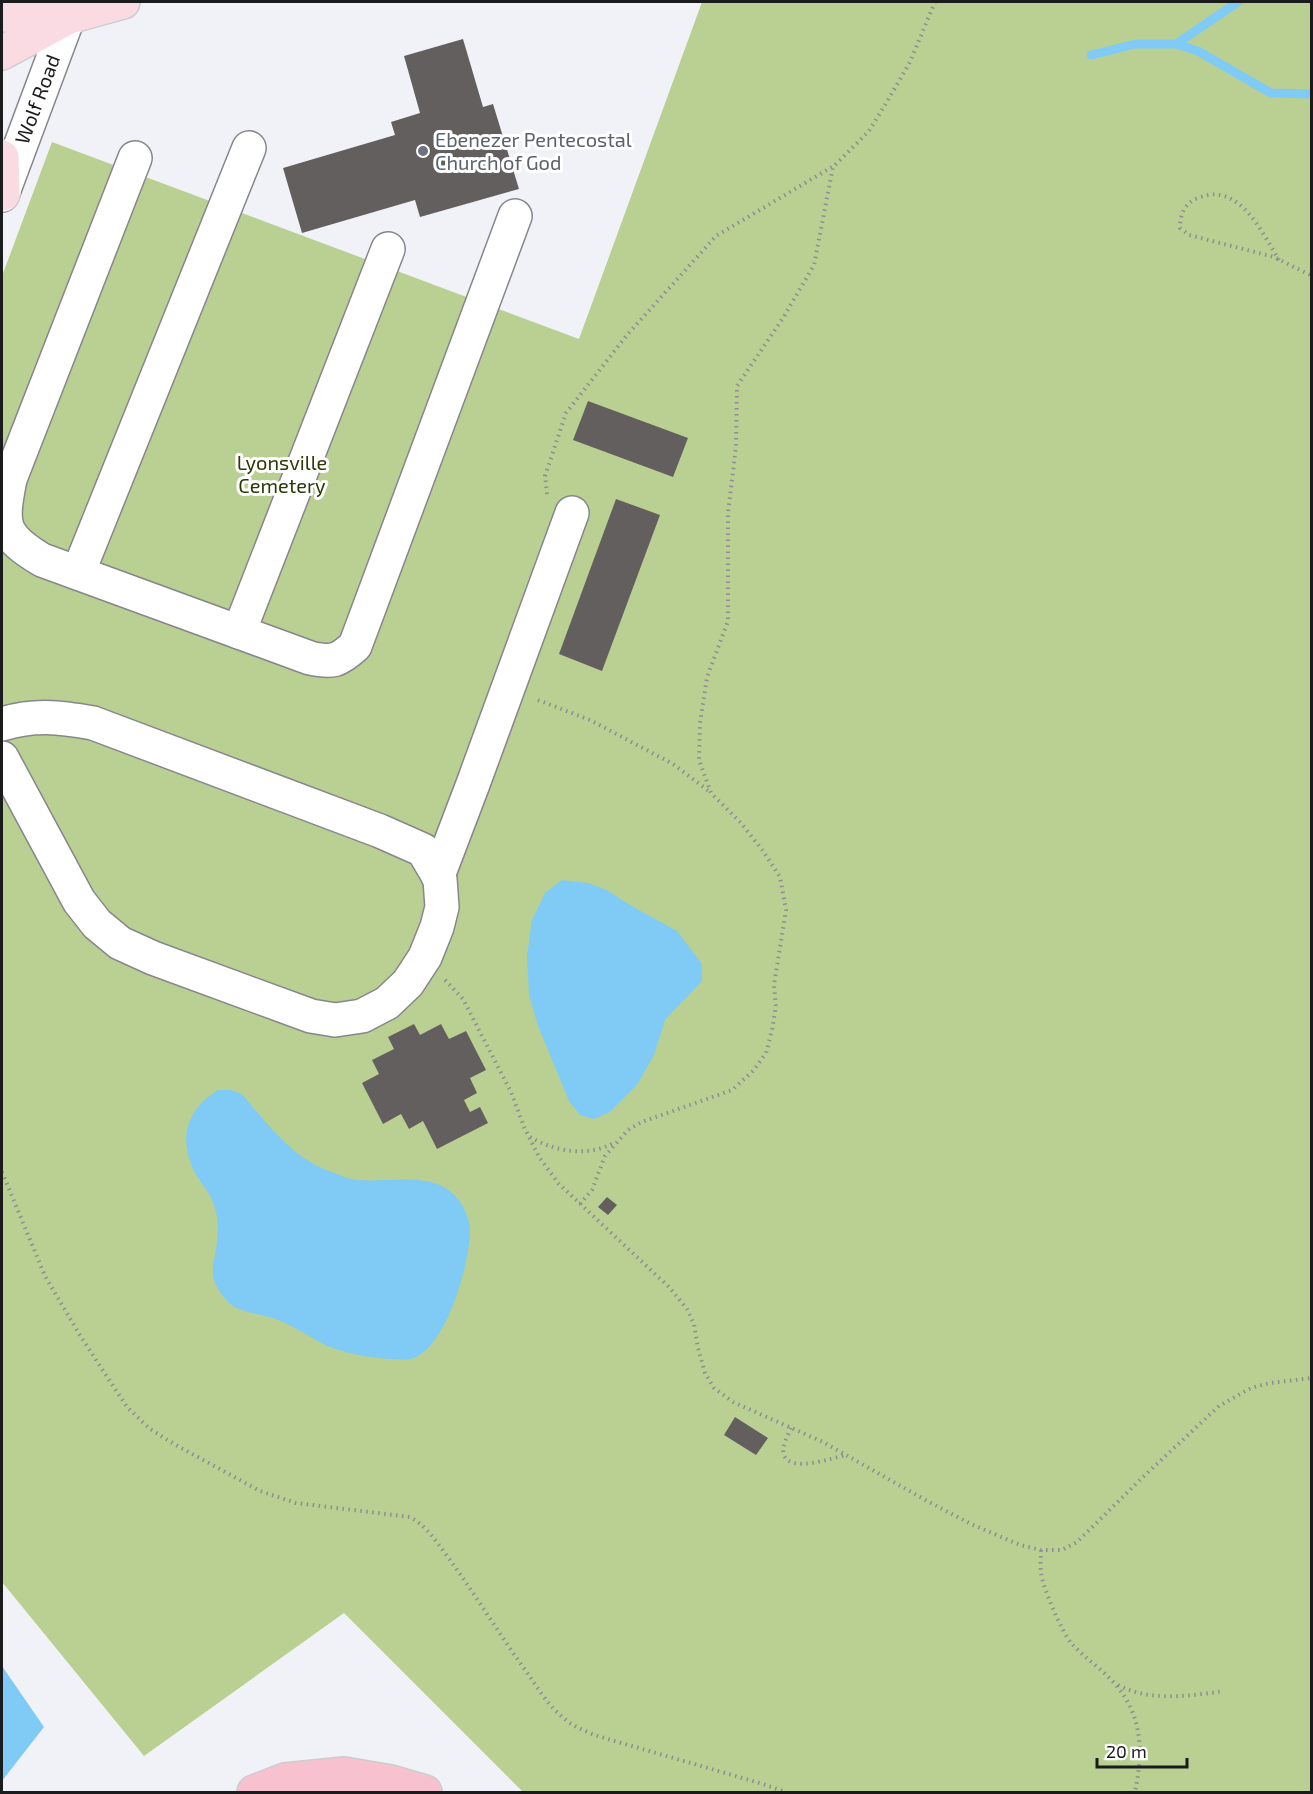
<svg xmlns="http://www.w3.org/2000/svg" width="1313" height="1794" font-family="'Exo 2',sans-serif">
  <rect width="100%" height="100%" fill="#f1f2f7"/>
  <path fill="#bad092" d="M 702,2 L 1311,2 L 1311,1792 L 523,1792 L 344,1613 L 144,1756 L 2,1582 L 2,276 L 52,142 L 579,339 Z"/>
  <path fill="#7fcbf5" d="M 562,880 L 588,883 L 607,890 L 628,904 L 677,931 L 702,964 L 702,981 L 665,1020 L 654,1055 L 637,1085 L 610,1112 L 594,1119 L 580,1115 L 569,1101 L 538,1026 L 529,995 L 527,956 L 532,920 L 545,893 Z
    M 218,1090 L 231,1090 L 242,1094 C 265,1121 290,1155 324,1169 C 334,1173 348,1179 358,1180 C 393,1183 441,1168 462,1205 C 466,1211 470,1223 470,1230 C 470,1263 447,1345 414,1358 C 408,1361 398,1359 391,1359 C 370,1358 344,1353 325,1345 C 308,1336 291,1324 273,1318 C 258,1313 238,1313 227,1301 C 220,1293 213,1283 213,1273 C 212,1267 214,1261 215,1255 C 219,1233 220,1214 209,1194 C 204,1185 196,1177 192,1167 C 179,1134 188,1109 218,1090 Z
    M 2,1666 L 44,1727 L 2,1781 Z"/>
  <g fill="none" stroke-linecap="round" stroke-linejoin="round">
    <path stroke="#7fcbf5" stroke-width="9" d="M 1176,44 L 1238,2
      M 1091,55 L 1136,44 L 1176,44 L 1198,51 L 1271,93 L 1312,94"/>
  </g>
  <path fill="#645f5f" d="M 463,39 L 483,107 L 493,104 L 519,189 L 420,217 L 415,200 L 302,233 L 283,168 L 395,135 L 391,122 L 420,113 L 404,56 Z
    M 588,401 L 688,438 L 673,477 L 573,440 Z
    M 616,499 L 660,515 L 602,671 L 559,654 Z
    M 414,1024 L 420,1035 L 441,1024 L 449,1039 L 466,1031 L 486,1070 L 470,1078 L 477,1093 L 464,1100 L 470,1112 L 480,1107 L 488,1123 L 437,1149 L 423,1121 L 409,1129 L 401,1114 L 383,1124 L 362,1083 L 379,1074 L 372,1060 L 394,1049 L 388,1037 Z
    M 607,1197 L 617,1205 L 608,1215 L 598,1207 Z
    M 735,1417 L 768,1438 L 756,1455 L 724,1435 Z"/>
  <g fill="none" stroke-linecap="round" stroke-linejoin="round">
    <defs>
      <g id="minor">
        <path d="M 135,158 L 10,479 C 1,525 1,535 42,560 L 310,658 C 333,663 338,661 355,646 L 515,216"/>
        <path id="s1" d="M 2,195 L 74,2"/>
        <path d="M 78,573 L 249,148"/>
        <path d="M 239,632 L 388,249"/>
        <path d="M 2,724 C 35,714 59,717 93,723 L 380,831 L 423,850 L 440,879 L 442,907 L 437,927 L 425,957 L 408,983 L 387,1003 L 362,1016 L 335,1020 L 311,1016 L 153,958 L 120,943 L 97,924 L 79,901 L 2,758"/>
        <path d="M 438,876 L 473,784 L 572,513"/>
      </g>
      <path id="major" d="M 2,15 L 67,17
        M 2,53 L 69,17 L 123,2
        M 2,157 L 3,194"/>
      <path id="highway" d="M 254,1792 L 285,1780 L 344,1774 L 391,1782 L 425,1792"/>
    </defs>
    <use href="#minor" stroke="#86878c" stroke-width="36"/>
    <use href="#major" stroke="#cdcdcd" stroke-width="36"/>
    <use href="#highway" stroke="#cdcdcd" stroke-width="36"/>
    <path stroke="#8d8e92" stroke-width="4" stroke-dasharray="1.5 4.5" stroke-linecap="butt" d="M 1279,260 C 1261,231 1239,181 1198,198 C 1185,203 1180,214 1180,228 L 1189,235 L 1274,257 L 1312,276
      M 547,494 L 545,476 L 566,413 L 627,335 L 716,236 L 832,167
      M 538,700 L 590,720 L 673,764 L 710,792
      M 445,980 L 463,999 L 511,1092 L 524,1127 L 539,1157 L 559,1184 L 670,1288 L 687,1309 L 694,1324 L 698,1348 L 705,1373 L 714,1388 L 733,1402 L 823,1442 L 929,1502 L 971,1524 L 1020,1545 L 1041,1550 L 1062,1550 L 1077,1542 L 1143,1477 L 1219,1406 L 1251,1388 L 1270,1383 L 1312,1378
      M 530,1137 C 556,1152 587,1157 614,1143
      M 2,1172 L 45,1276 L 81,1337 L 127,1407 L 150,1429 L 174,1444 L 260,1491 L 296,1503 L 410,1517 C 428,1527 438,1544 450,1560 C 477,1597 501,1637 528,1674 C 539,1690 550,1708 566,1720 C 574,1727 584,1730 594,1735 L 763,1784 L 785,1792
      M 580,1204 L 592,1190 L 605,1156 L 628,1130 L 642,1122 L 732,1090 L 753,1071 L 766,1053 L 772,1030 L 776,1006 L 774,985 L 786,910 L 780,877 L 763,851 L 741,823 L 711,793 L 699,760 L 700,723 L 707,677 L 728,621 L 728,513 L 736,447 L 737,386 L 783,318 L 814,265 L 833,167 L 869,131 L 885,105 L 910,62 L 935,2
      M 791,1428 C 788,1435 781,1447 784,1455 C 791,1473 832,1458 846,1455
      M 1041,1550 C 1041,1558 1040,1566 1041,1573 C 1043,1588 1062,1633 1072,1644 C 1086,1659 1103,1670 1116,1685 C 1143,1717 1143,1753 1135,1792
      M 1118,1685 C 1149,1702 1190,1696 1224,1691"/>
    <use href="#minor" stroke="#fff" stroke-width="33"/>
    <use href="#major" stroke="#fadae3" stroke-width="33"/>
    <use href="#highway" stroke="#f7c1d0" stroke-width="33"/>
  </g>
  <circle fill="#6b7280" stroke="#fff" stroke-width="2" cx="423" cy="151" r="6"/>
  <g text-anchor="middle" stroke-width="6" stroke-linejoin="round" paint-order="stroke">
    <g font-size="20" fill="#1a1b1c" stroke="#fff">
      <text dy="7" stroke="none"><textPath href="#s1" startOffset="102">Wolf Road</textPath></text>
    </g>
    <g font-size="20" fill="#5b616d" stroke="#fff" text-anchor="start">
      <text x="435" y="147">Ebenezer Pentecostal<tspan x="435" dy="23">Church of God</tspan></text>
    </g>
    <g font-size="20" fill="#2b3904" stroke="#fff">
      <text x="282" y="470">Lyonsville<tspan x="282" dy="23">Cemetery</tspan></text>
    </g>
  </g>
  <rect width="1313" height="1794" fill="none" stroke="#1a1b1c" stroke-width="6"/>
  <path d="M1097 1758v9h90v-9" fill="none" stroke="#1a1b1c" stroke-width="3"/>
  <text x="1106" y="1758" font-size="18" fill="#1a1b1c" stroke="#ffffff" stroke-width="4.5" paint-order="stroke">20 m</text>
</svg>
